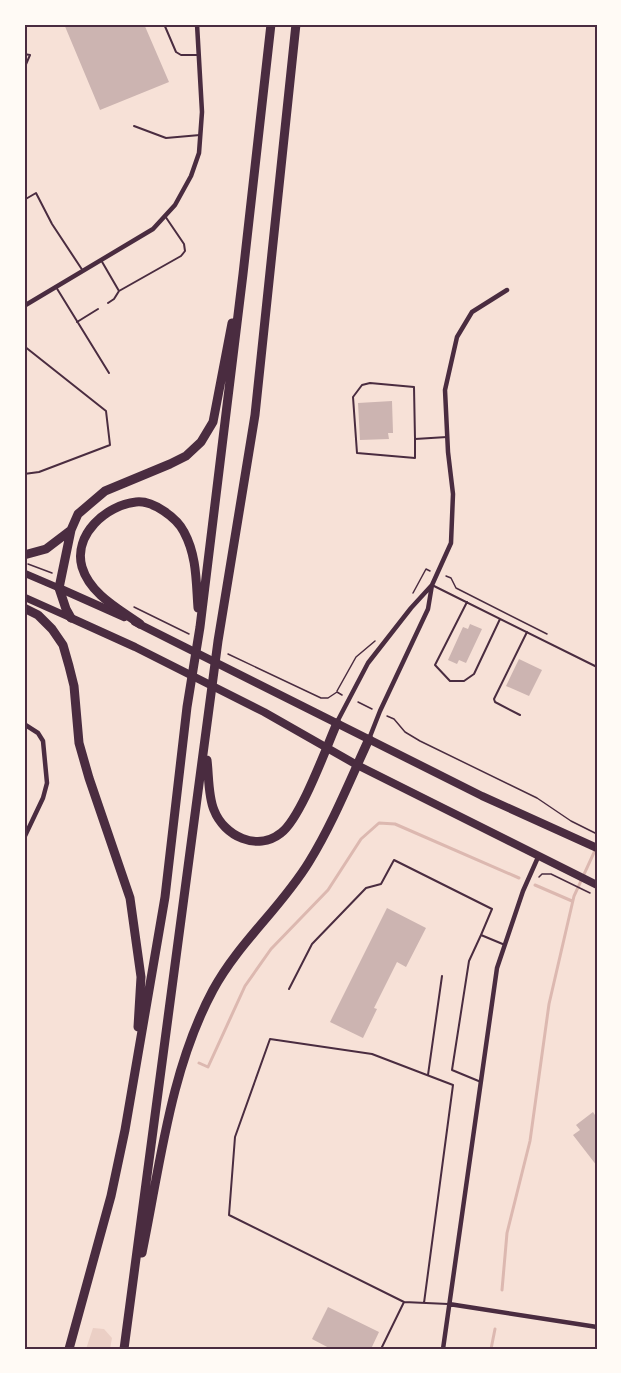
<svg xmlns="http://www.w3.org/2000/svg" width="621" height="1373" font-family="'Roboto Condensed',sans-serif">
  <rect width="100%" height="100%" fill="#f7e1d7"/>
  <path fill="#ebcfc5" d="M 93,1328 L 104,1329 L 112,1338 L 110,1349 L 86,1349 Z"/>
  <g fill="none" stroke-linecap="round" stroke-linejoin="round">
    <path stroke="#dcb8b0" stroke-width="3" d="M 535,885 L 572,901
      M 199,1063 L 208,1067 L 245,986 L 271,949 L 328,890 L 361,839 L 379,823 L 395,824 L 519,878
      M 502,1290 L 507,1233 L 530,1141 L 549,1004 L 574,896 L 596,848
      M 491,1349 L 495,1329"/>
  </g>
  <path fill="#ccb4b1" d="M 64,24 L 144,24 L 169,82 L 100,110 Z
    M 392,401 L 393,433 L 388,433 L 389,439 L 360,440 L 358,403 Z
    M 470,624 L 482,629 L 466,663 L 459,660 L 457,664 L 448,660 L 463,627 L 468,629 Z
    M 519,659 L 542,670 L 529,696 L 506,686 Z
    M 387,908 L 426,928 L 406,967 L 397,962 L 374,1008 L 377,1009 L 363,1038 L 330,1022 Z
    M 593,1112 L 597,1118 L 597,1166 L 573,1135 L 580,1130 L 576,1125 Z
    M 328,1307 L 379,1332 L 371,1349 L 331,1349 L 312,1339 Z"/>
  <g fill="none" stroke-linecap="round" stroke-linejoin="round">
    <path stroke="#4a2c40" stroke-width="1.5" d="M 28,564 L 52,573
      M 446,576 L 451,578 L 456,588 L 547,634
      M 413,593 L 426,569 L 430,571
      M 134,607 L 189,634
      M 228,654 L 321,698 L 328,698 L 337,692 L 342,695
      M 337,691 L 356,657 L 375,641
      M 358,702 L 372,709
      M 387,716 L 394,719 L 405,732 L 420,741 L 537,798 L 571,821 L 597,834
      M 539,877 L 542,874 L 551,874 L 590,893"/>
    <path stroke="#4a2c40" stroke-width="2" d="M 164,24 L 176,52 L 181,55 L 199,55
      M 24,54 L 30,55 L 24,69
      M 134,126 L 166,138 L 200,135
      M 24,200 L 36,193 L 52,224 L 83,271
      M 101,260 L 119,291
      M 56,287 L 109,373
      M 108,303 L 114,299 L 119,291 L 181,256 L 185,251 L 184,244 L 165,216
      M 77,322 L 98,309
      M 24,346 L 106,411 L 110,445 L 39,472 L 24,474
      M 415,439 L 414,387 L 370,383 L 362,385 L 353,397 L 357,453 L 415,458 L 415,439 L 447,437
      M 432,585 L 597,667
      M 467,602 L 435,665 L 450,681 L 464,681 L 474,674 L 500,619
      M 520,715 L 495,702 L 494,699 L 527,632
      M 481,935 L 469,961 L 452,1070 L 481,1082
      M 289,989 L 312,944 L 366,888 L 381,884 L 394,860 L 492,909 L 481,935 L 505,945
      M 428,1075 L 442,976
      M 404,1302 L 229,1215 L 235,1137 L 270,1039 L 372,1054 L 453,1085 L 424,1303
      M 381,1349 L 404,1302 L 448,1304"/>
    <path stroke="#4a2c40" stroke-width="4.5" d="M 24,306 L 153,229 L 175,205 L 191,176 L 199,153 L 202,112 L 197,24
      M 337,722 L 368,663 L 411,608 L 432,585
      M 24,724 L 38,733 L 43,741 L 47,783 L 43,798 L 24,838
      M 369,739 L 380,711 L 428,609 L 432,585 L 451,543 L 453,494 L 448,452 L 445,390 L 457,337 L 472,312 L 507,290
      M 449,1304 L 597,1327
      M 443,1349 L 497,968 L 523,891 L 539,855"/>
    <path stroke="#4a2c40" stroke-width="7" d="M 24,573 L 59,588
      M 24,597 L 71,618"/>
    <path stroke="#4a2c40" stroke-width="8" d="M 59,588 L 124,617
      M 71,618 L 135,647 L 264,712 L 357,765 L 597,885
      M 135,622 L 482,796 L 597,848"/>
    <path stroke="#4a2c40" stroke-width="9" d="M 24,555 L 46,549 L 71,530
      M 24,608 L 38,615 L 52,629 L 63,645 L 69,666 L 74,686 L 79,743 L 89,778 L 130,898 L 141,977 L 138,1027
      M 71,618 L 66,609 L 59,588 L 71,530 L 78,514 L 105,491 L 170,464 L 186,456 L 201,442 L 213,422 L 232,323
      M 140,624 C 119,609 90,594 82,567 C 73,535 106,505 136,502 C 153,500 177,518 184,532 C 197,556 196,582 198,608
      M 207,760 C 209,776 208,796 214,810 C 224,836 257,852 281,833 C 301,818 326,748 337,723
      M 142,1253 C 160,1166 170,1070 213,990 C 239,942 281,908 309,862 C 333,823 350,780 369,739
      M 69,1349 L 111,1196 L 125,1130 L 165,897 L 187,707 L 200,627 L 243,274 L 271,24
      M 124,1349 L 218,641 L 255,415 L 296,24"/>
  </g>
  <rect width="621" height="1373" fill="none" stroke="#fffaf5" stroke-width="51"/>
  <rect x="26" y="26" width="570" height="1322" fill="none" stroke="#4a2c40" stroke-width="2"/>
</svg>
